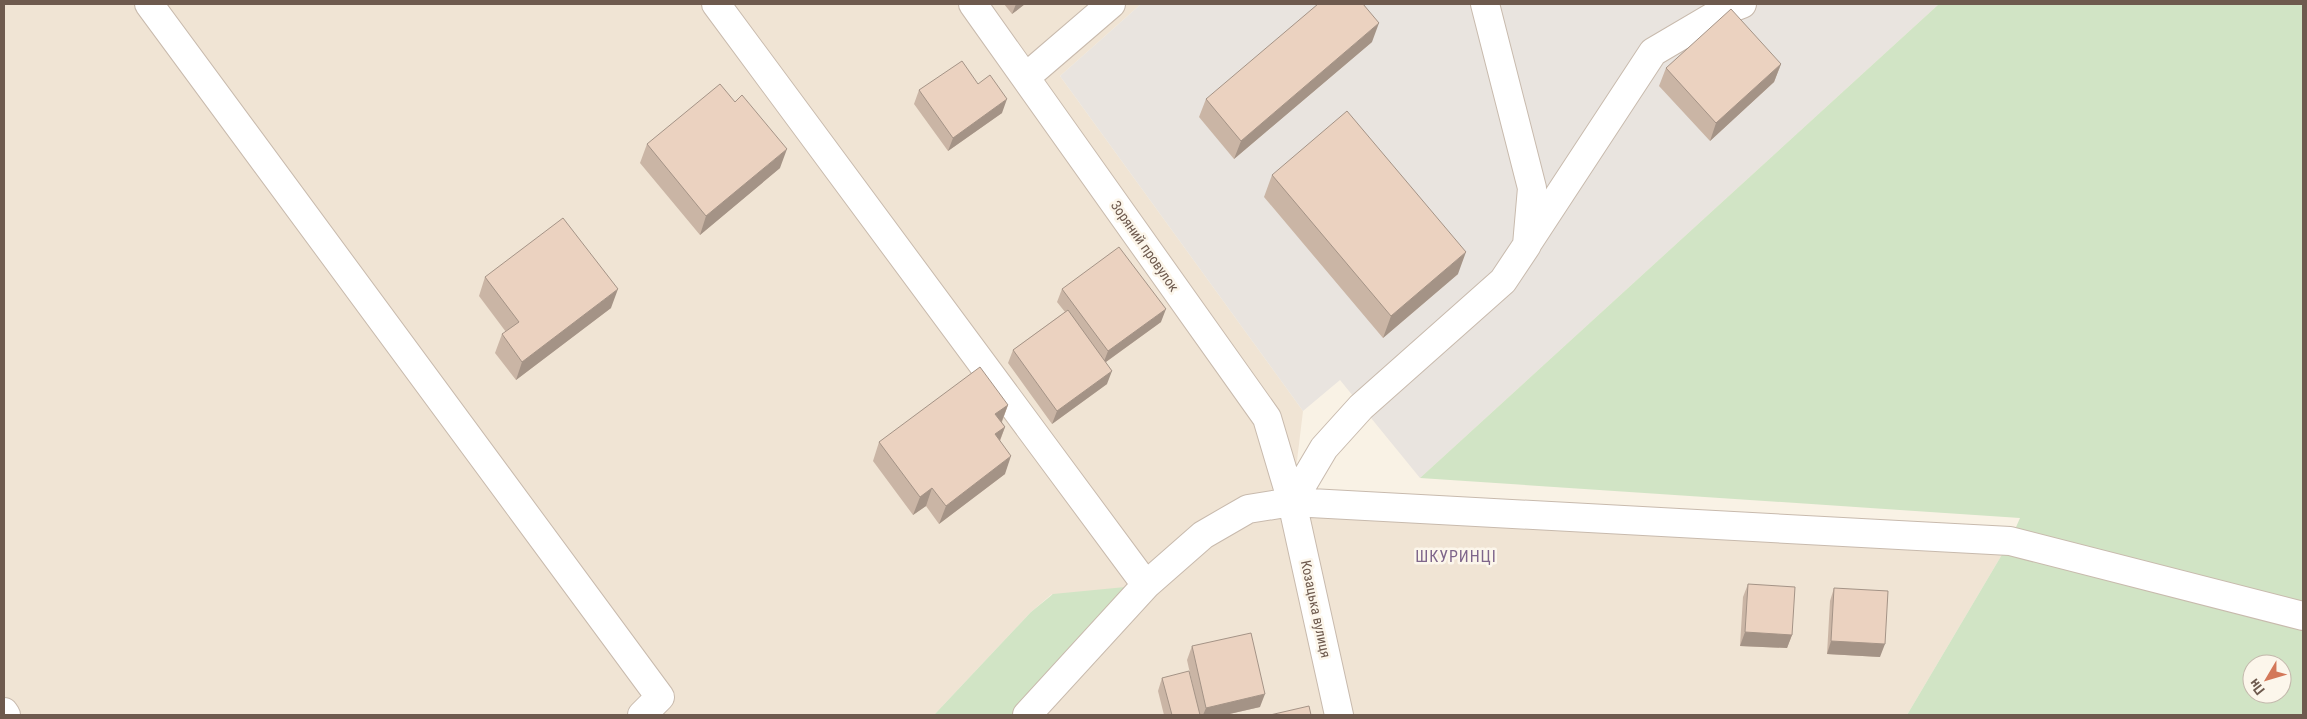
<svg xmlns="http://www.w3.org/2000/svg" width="2307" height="719" font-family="'Roboto Condensed',sans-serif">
  <rect width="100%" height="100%" fill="#f9f2e5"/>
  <path fill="#f0e4d4" d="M 4,4 L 1141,4 L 1060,76 L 1303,411 L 1292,502 L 2010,541 L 1907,715 L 1027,715 L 1052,594 L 1031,612 L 934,715 L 4,715 Z"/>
  <path fill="#e9e4df" d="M 1141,4 L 1939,4 L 1420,478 L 1340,380 L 1303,411 L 1060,76 Z"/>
  <path fill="#d1e4c5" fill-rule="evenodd" d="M 1939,4 L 2303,4 L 2303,715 L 1907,715 L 2010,541 L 2020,518 L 1420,478 ZM 2252,664 L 2282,664 L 2282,694 L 2252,694 Z
    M 1146,585 L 1027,715 L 934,715 L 1031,612 L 1053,594 Z"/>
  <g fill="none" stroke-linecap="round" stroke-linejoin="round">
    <defs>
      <path id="minor" d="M 149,4 L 660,697 L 642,715
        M 716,4 L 1146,585
        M 973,4 L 1267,418 L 1292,502 L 1339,715
        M 1026,77 L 1111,4
        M 1529,241 L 1653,52 L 1721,12 L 1742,4
        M 1292,502 L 1324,448 L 1361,407 L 1503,281 L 1527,245 L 1532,188 L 1485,4
        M 4,712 L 6,715
        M 1027,715 L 1146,585 L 1203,535 L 1248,509 L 1292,502 L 2010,541 L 2303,616"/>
    </defs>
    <use href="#minor" stroke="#c8baad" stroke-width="30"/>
    <use href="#minor" stroke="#fff" stroke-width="28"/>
  </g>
  <path fill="#cab5a5" d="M 1004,4 L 1025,4 L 1012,14 Z
    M 1372,42 L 1234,159 L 1199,117 L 1206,99 Z
    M 1781,64 L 1774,82 L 1710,141 L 1659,86 L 1666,68 Z
    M 978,84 L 1002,113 L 948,151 L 914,104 L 919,90 Z
    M 647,144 L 780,168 L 700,235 L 640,163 Z
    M 1272,175 L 1458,274 L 1383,338 L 1264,197 Z
    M 485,277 L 611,308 L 516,380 L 495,353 L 502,334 L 506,332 L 479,296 Z
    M 1062,289 L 1161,322 L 1106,362 L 1107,384 L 1052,424 L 1008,363 L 1013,350 L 1065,312 L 1057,302 Z
    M 1008,405 L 1002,422 L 1005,427 L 1000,441 L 1005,474 L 939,524 L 926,506 L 913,515 L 873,461 L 879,442 Z
    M 1748,584 L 1792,635 L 1787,648 L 1740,646 L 1743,597 Z
    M 1834,588 L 1880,657 L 1827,654 L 1830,601 Z
    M 1192,646 L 1260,707 L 1225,715 L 1164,715 L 1158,691 L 1162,678 L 1196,700 L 1187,660 Z"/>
  <path fill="#a49386" d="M 1016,4 L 1025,4 L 1012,14 Z
    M 1379,23 L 1372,42 L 1234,159 L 1241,141 Z
    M 1781,64 L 1774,82 L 1710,141 L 1716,123 Z
    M 1007,99 L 1002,113 L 948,151 L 953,138 Z
    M 787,149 L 780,168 L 700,235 L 706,216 Z
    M 1466,252 L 1458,274 L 1383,338 L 1391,316 Z
    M 618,289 L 611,308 L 516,380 L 522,362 Z
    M 1166,309 L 1161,322 L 1103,364 L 1108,351 Z
    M 1112,371 L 1107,384 L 1052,424 L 1057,411 Z
    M 1008,405 L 1001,423 L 995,414 Z
    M 1005,427 L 998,445 L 995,434 Z
    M 1011,456 L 1005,474 L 939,524 L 946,506 Z
    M 932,488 L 926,506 L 913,515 L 920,497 Z
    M 1745,632 L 1792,635 L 1787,648 L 1740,646 Z
    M 1831,641 L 1885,644 L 1880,657 L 1827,654 Z
    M 1265,694 L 1260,707 L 1225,715 L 1203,715 L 1206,708 Z"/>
  <path fill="#ebd2c0" stroke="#a49386" d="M 1318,4 L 1363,4 L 1379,23 L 1241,141 L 1206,99 Z
    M 1731,9 L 1781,64 L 1716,123 L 1666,68 Z
    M 962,61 L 978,84 L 990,75 L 1007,99 L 953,138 L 919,90 Z
    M 720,84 L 735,102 L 742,95 L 787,149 L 706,216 L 647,144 Z
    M 1347,111 L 1466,252 L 1391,316 L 1272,175 Z
    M 563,218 L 618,289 L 522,362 L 502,334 L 519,322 L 485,277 Z
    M 1119,247 L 1166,309 L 1108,351 L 1062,289 Z
    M 1068,310 L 1112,371 L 1057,411 L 1013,350 Z
    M 980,367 L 1008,405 L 995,414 L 1005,427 L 995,434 L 1011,456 L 946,506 L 932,488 L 920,497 L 879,442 Z
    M 1748,584 L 1795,587 L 1792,635 L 1745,632 Z
    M 1834,588 L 1888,591 L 1885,644 L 1831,641 Z
    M 1251,633 L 1265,694 L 1206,708 L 1192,646 Z
    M 1189,671 L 1200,715 L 1172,715 L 1162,678 Z
    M 1309,706 L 1311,715 L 1270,715 Z"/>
  <g text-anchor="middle" stroke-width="5" stroke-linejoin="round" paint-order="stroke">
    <g font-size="14" fill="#6e5a4e" stroke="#fcf6eb">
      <text transform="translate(1145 246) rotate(55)" y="5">Зоряний провулок</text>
      <text transform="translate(1316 609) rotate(78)" y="5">Козацька вулиця</text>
    </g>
    <g font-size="16" letter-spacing="1" fill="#7f668b" stroke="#fcf6eb">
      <text x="1456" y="562">ШКУРИНЦІ</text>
    </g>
  </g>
  <rect width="2307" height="719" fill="none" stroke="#6e5a4e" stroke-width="10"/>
  <g transform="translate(2267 679) rotate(232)"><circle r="24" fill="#fcf6eb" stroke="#c3b8ac"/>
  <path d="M0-4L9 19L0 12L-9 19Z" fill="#d37859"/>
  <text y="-8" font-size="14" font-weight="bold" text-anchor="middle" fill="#6e5a4e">Пн</text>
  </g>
</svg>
